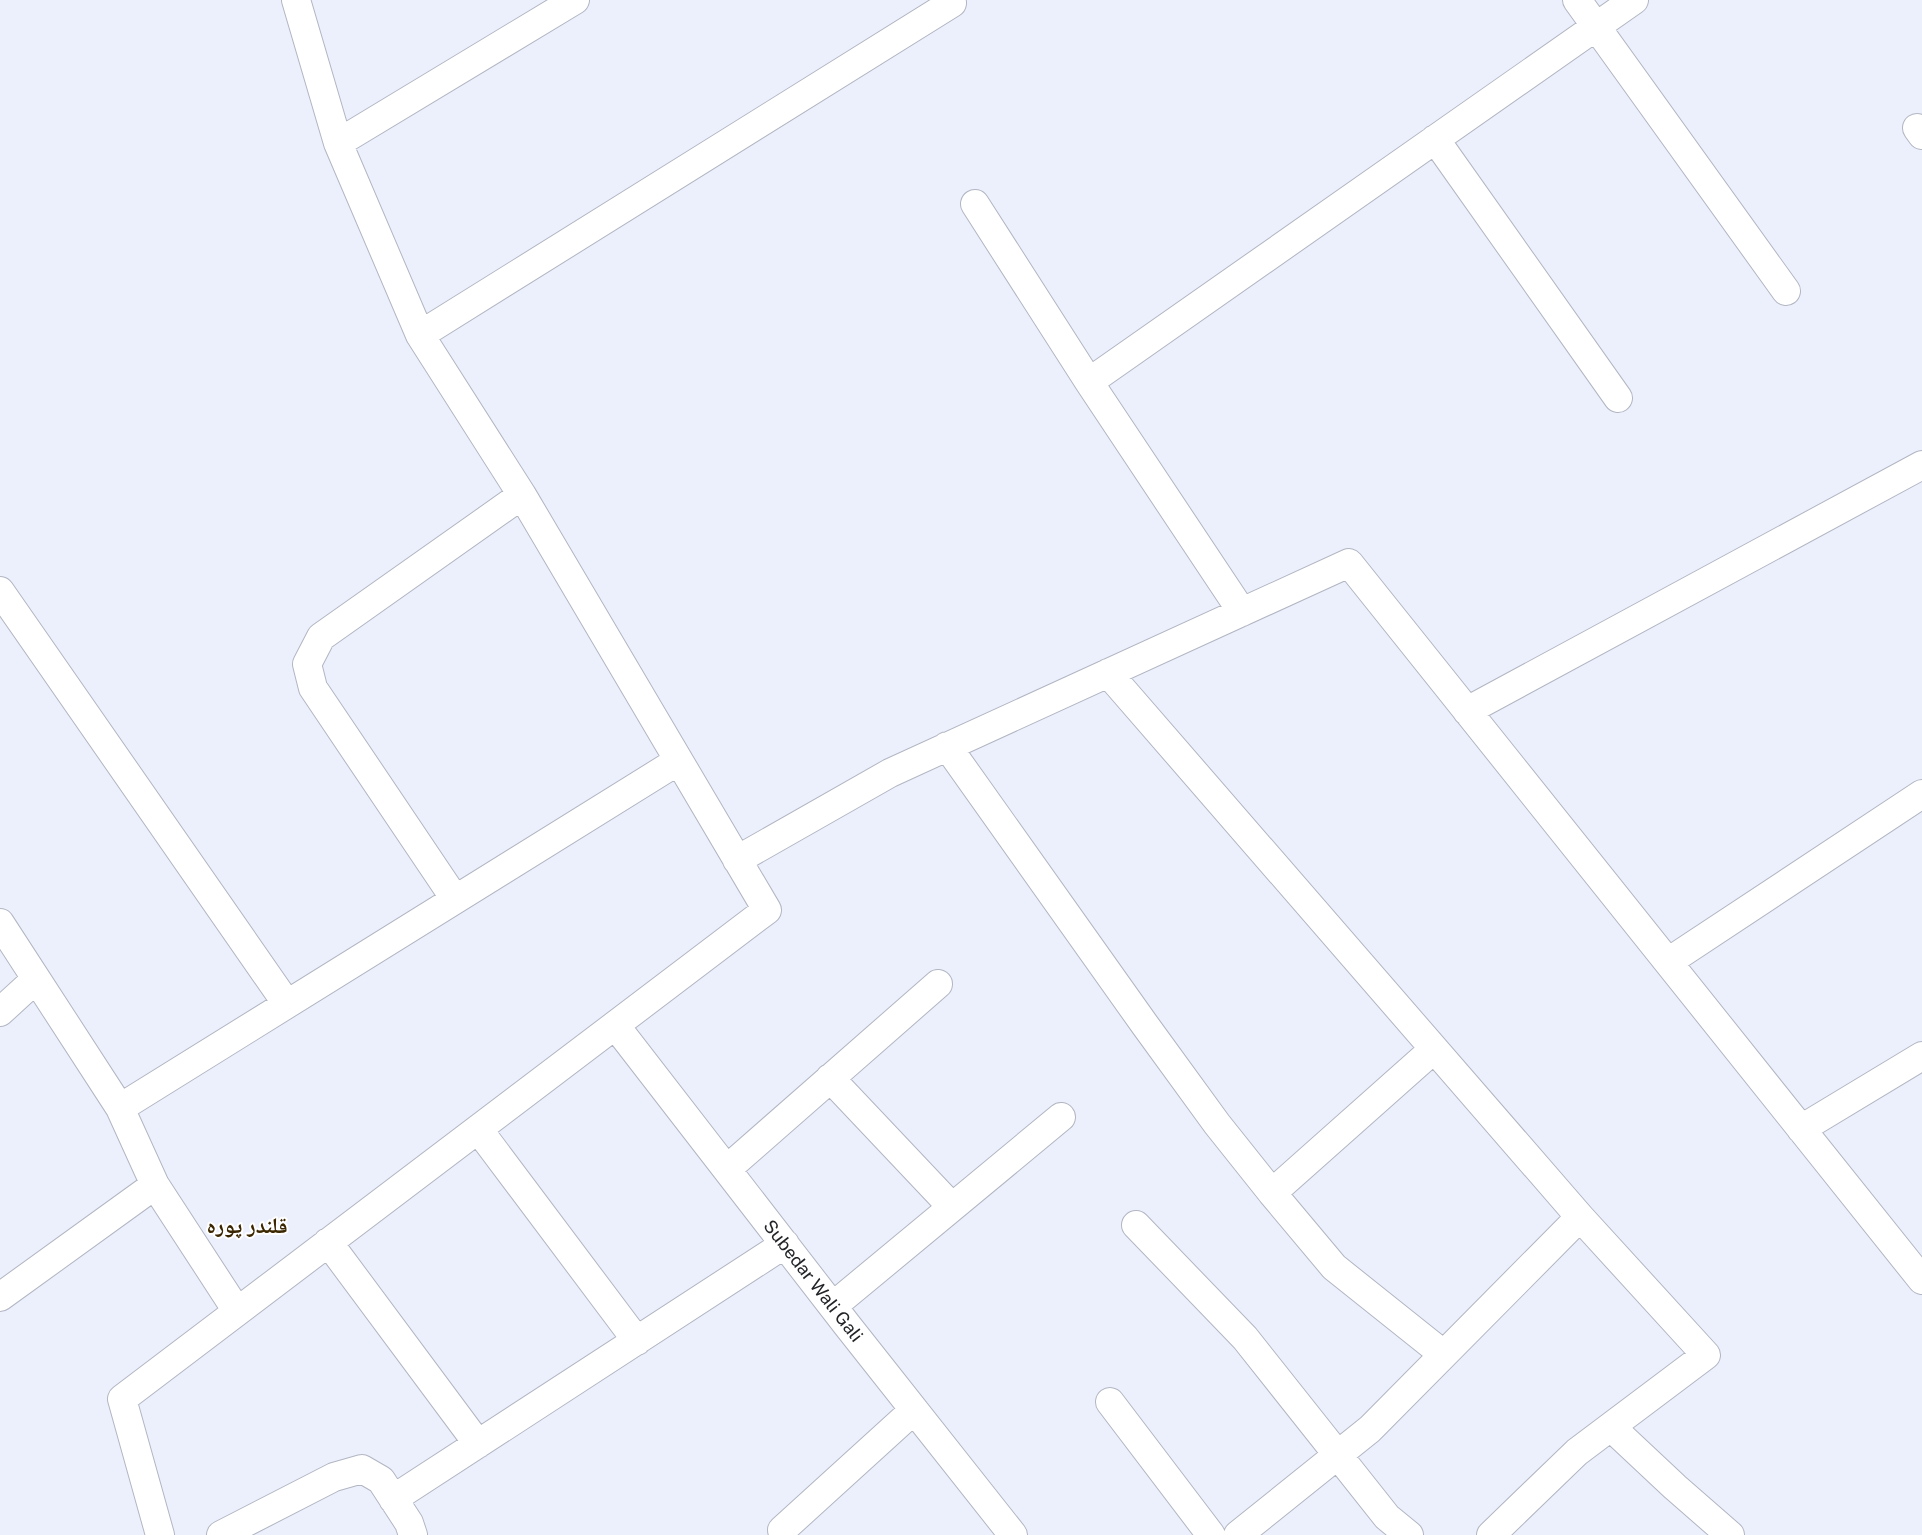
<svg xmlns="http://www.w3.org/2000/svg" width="1922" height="1535" font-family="'Public Sans','Noto Naskh Arabic',sans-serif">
  <rect width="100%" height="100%" fill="#ecf0fd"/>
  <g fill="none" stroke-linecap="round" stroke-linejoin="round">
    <defs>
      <path id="street" d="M 1577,0 L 1786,291
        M 1917,128 L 1922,135
        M 1435,139 L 1618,398
        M 338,143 L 575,0
        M 975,204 L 1089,382 L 1242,612
        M 420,335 L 952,3
        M 1089,382 L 1634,0
        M 0,591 L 287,1004
        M 1108,673 L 1580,1217 L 1370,1429 L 1238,1535
        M 1467,711 L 1922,465
        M 947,746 L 1145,1025 L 1217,1124 L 1272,1193 L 1334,1267 L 1443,1354
        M 737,860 L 890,773 L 1349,563 L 1922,1280
        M 455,899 L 313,688 L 307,664 L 321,637 L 522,495
        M 0,923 L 120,1108 L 155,1185
        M 1668,962 L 1922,794
        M 0,1012 L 36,979
        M 615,1025 L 847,1325 L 1013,1535
        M 830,1078 L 952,1207
        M 120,1108 L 678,761
        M 478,1129 L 637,1341
        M 1801,1129 L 1922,1056
        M 727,1169 L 938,984
        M 1272,1193 L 1434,1049
        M 1136,1225 L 1245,1338 L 1387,1517 L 1409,1535
        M 328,1242 L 478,1444
        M 0,1297 L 155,1185 L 237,1311
        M 833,1306 L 1061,1117
        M 1110,1402 L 1211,1535
        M 1611,1427 L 1675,1487 L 1730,1535
        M 393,1499 L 785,1244
        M 782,1530 L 914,1410
        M 160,1535 L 122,1399 L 767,910 L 522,495 L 420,335 L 338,143 L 296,0
        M 221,1535 L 334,1477 L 362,1469 L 381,1480 L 409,1523 L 413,1535
        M 1491,1535 L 1577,1452 L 1706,1355 L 1580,1217"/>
    </defs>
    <use href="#street" stroke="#b2b6c2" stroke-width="30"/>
    <use href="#street" stroke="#fff" stroke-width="28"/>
  </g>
  <g text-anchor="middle" stroke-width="4" stroke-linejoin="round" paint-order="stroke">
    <g font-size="18" fill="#222428" stroke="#fff">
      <text transform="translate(813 1281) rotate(52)" y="6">Subedar Wali Gali</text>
    </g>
    <g font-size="22" font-weight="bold" fill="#3a2600" stroke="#fff">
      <text x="247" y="1233">قلندر پورہ</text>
    </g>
  </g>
</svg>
